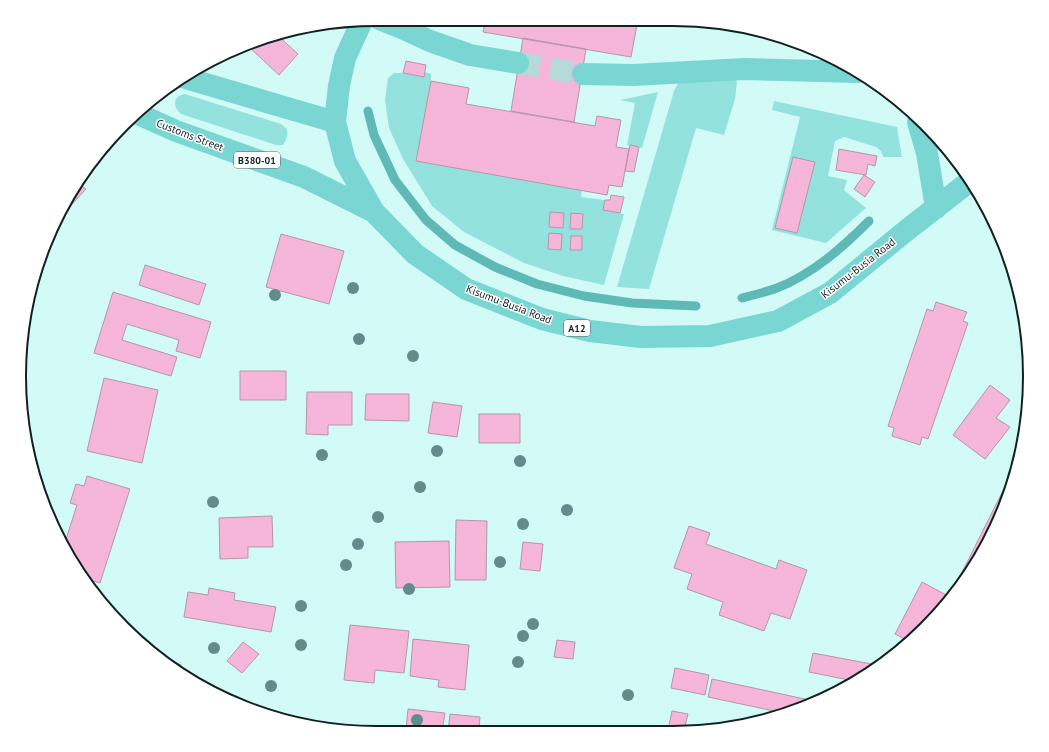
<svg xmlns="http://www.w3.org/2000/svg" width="1049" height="752" font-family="'PT Sans',sans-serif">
  <rect width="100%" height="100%" fill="#d2fbf8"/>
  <path fill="#94e2de" d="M 425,72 L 431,74 L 431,81 L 416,161 L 582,190 L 581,197 L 605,200 L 603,210 L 624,214 L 604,285 L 563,276 L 524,263 L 464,232 L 432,206 L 403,159 L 389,128 L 385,100 L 388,78 L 394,73 L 403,73 L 423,77 Z
    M 734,78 L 737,82 L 735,99 L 724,135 L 696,128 L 649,289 L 617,287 L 674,91 L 678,83 Z
    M 658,92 L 642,148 L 627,145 L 635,103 L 620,100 Z
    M 185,94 L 281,124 L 287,129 C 288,135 287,139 283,145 L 276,145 L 181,114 C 172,106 173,96 185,94 Z
    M 774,101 L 897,127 L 902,157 L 883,157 L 881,151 L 876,147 L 844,137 L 835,141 L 828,176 L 847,180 L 844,190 L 866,208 L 826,243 L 772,230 L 800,117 L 772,110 Z"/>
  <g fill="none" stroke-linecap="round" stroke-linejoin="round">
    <path stroke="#5fbab6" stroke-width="9" d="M 368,111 L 374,135 L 395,180 L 426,220 L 455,245 L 495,267 L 537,284 L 584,296 L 632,303 L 696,306
      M 742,298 C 754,295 766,292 777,288 C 813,274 843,247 869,221"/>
  </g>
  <path fill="#f6b6da" stroke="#b497a7" d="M 486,19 L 638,19 L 631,57 L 483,32 Z
    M 276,34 L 298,54 L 279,75 L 249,47 Z
    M 523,38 L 586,49 L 574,122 L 511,111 Z
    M 406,61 L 426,65 L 424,77 L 403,73 Z
    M 431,81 L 469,88 L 466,104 L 595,126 L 597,116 L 621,120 L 616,147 L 629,149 L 622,187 L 609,185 L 607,195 L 416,161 Z
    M 165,91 L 166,91 L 151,109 L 147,106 Z
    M 630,145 L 639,147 L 634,172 L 625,171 Z
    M 839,149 L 877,156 L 875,166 L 868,164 L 866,175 L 836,170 Z
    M 793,157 L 815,162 L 797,233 L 775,228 Z
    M 864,175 L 875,182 L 865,197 L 854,189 Z
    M 79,184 L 86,189 L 54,224 L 56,218 Z
    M 611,195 L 624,197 L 620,213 L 603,210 L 605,200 L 610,200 Z
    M 550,212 L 564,213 L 563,228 L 549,227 Z
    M 571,213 L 583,214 L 582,229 L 570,229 Z
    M 549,233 L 562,234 L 561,250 L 548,249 Z
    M 281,234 L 344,251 L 329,304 L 266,287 Z
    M 571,236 L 582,236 L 582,250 L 570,250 Z
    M 145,265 L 206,284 L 199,305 L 139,285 Z
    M 113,292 L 211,322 L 200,358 L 176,351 L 179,340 L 127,324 L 122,340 L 177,357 L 171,376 L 94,353 Z
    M 936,302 L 967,312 L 963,321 L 968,323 L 928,439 L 922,437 L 920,445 L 892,436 L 894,428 L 888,426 L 927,309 L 933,311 Z
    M 240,371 L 286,371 L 286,400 L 240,400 Z
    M 104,378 L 158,390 L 142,463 L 87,451 Z
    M 990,385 L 1010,400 L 996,418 L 1010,427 L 985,459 L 953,435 Z
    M 307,392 L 352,392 L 352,425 L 328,425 L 328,435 L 306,434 Z
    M 366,394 L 409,394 L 409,421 L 365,420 Z
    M 433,402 L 462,406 L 457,437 L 428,433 Z
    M 479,414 L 520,414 L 520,443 L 479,443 Z
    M 1020,457 L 1018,469 L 993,534 L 956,594 L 954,596 L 951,594 Z
    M 87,476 L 130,489 L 100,583 L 87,579 L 62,538 L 66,539 L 77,505 L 70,503 L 76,484 L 84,486 Z
    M 272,516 L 273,547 L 248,547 L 248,558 L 220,559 L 219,518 Z
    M 456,520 L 487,521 L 486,580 L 455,580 Z
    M 689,526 L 710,533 L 706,544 L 776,569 L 779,560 L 807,570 L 790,619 L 771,613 L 764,631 L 719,615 L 723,602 L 687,589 L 692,574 L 674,568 Z
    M 449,541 L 450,587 L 396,588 L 395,542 Z
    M 523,542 L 543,544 L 540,571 L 520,569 Z
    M 922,582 L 952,598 L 910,642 L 895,634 Z
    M 209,588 L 235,593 L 234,600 L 276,607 L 271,632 L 184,617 L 188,592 L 208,595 Z
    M 350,625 L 409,631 L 404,673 L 375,670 L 374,683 L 344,680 Z
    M 413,639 L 469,645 L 465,690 L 438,687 L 439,680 L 410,676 Z
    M 557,640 L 575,642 L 573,659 L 554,657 Z
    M 243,642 L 259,654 L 242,673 L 227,661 Z
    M 813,653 L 877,665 L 854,681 L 809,672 Z
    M 162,657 L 181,665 L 178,671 L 160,660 Z
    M 675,668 L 709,675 L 705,695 L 671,688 Z
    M 712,679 L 814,701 L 779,712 L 708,697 Z
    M 408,709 L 445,713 L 442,732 L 424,732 L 406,730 Z
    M 672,711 L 688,714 L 684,730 L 668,730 Z
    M 450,714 L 480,717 L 479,731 L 448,732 Z"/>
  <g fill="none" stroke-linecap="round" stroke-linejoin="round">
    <path stroke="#b5dad8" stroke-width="22" stroke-dasharray="22 11" stroke-linecap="butt" d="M 518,63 L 583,74"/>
    <path stroke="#7ad6d2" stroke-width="22" d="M 379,19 L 402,28
      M 401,19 L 402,28 L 430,41 L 470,55 L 518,63
      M 362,21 L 345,58 L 339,86 L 335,122 L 345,161 L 374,212 L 415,254 L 466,289 L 542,319 L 590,331 L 641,337 L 710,336 L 778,321 L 830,293 L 907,230 L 970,181
      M 583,74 L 633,75 L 745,69 L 858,72
      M 182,77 L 335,122
      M 138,114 L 176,131 L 304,177 L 374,212
      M 918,122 L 927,153 L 936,208"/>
  </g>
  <g fill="#618c8b">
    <circle cx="353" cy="288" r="6"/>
    <circle cx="275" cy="295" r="6"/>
    <circle cx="359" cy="339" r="6"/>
    <circle cx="413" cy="356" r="6"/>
    <circle cx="437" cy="451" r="6"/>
    <circle cx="322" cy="455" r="6"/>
    <circle cx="520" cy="461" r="6"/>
    <circle cx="420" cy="487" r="6"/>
    <circle cx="213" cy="502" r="6"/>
    <circle cx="567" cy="510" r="6"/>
    <circle cx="378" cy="517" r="6"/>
    <circle cx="523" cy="524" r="6"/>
    <circle cx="358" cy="544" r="6"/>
    <circle cx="500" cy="562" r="6"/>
    <circle cx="346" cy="565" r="6"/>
    <circle cx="409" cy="589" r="6"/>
    <circle cx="301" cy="606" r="6"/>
    <circle cx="533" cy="624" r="6"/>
    <circle cx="523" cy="636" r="6"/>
    <circle cx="301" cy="645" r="6"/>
    <circle cx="214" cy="648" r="6"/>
    <circle cx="518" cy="662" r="6"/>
    <circle cx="271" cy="686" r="6"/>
    <circle cx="628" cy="695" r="6"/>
    <circle cx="417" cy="720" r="6"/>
  </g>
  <g text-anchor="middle" stroke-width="3" stroke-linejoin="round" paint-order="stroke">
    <g fill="#fff" stroke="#586463" stroke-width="1">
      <rect x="234" y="152" width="46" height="16" rx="3"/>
      <rect x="564" y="320" width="26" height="16" rx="3"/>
    </g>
    <g font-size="10" font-weight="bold" fill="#112120">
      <text x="257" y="164">B380-01</text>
      <text x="577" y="332">A12</text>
    </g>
    <g font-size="11" fill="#112120" stroke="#fff">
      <text transform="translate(190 135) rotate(21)" y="4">Customs Street</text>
      <text transform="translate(858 268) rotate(-38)" y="4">Kisumu-Busia Road</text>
      <text transform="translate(509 304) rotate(21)" y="4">Kisumu-Busia Road</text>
    </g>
  </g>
  <path d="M0 0H1049V752H0ZM376 26H673A350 350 0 0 1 1023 376V376A350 350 0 0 1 673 726H376A350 350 0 0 1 26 376V376A350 350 0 0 1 376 26Z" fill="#fff" fill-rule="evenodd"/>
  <path fill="none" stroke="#112120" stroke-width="2" d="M376 26H673A350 350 0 0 1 1023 376V376A350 350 0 0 1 673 726H376A350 350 0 0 1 26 376V376A350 350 0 0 1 376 26Z"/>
</svg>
